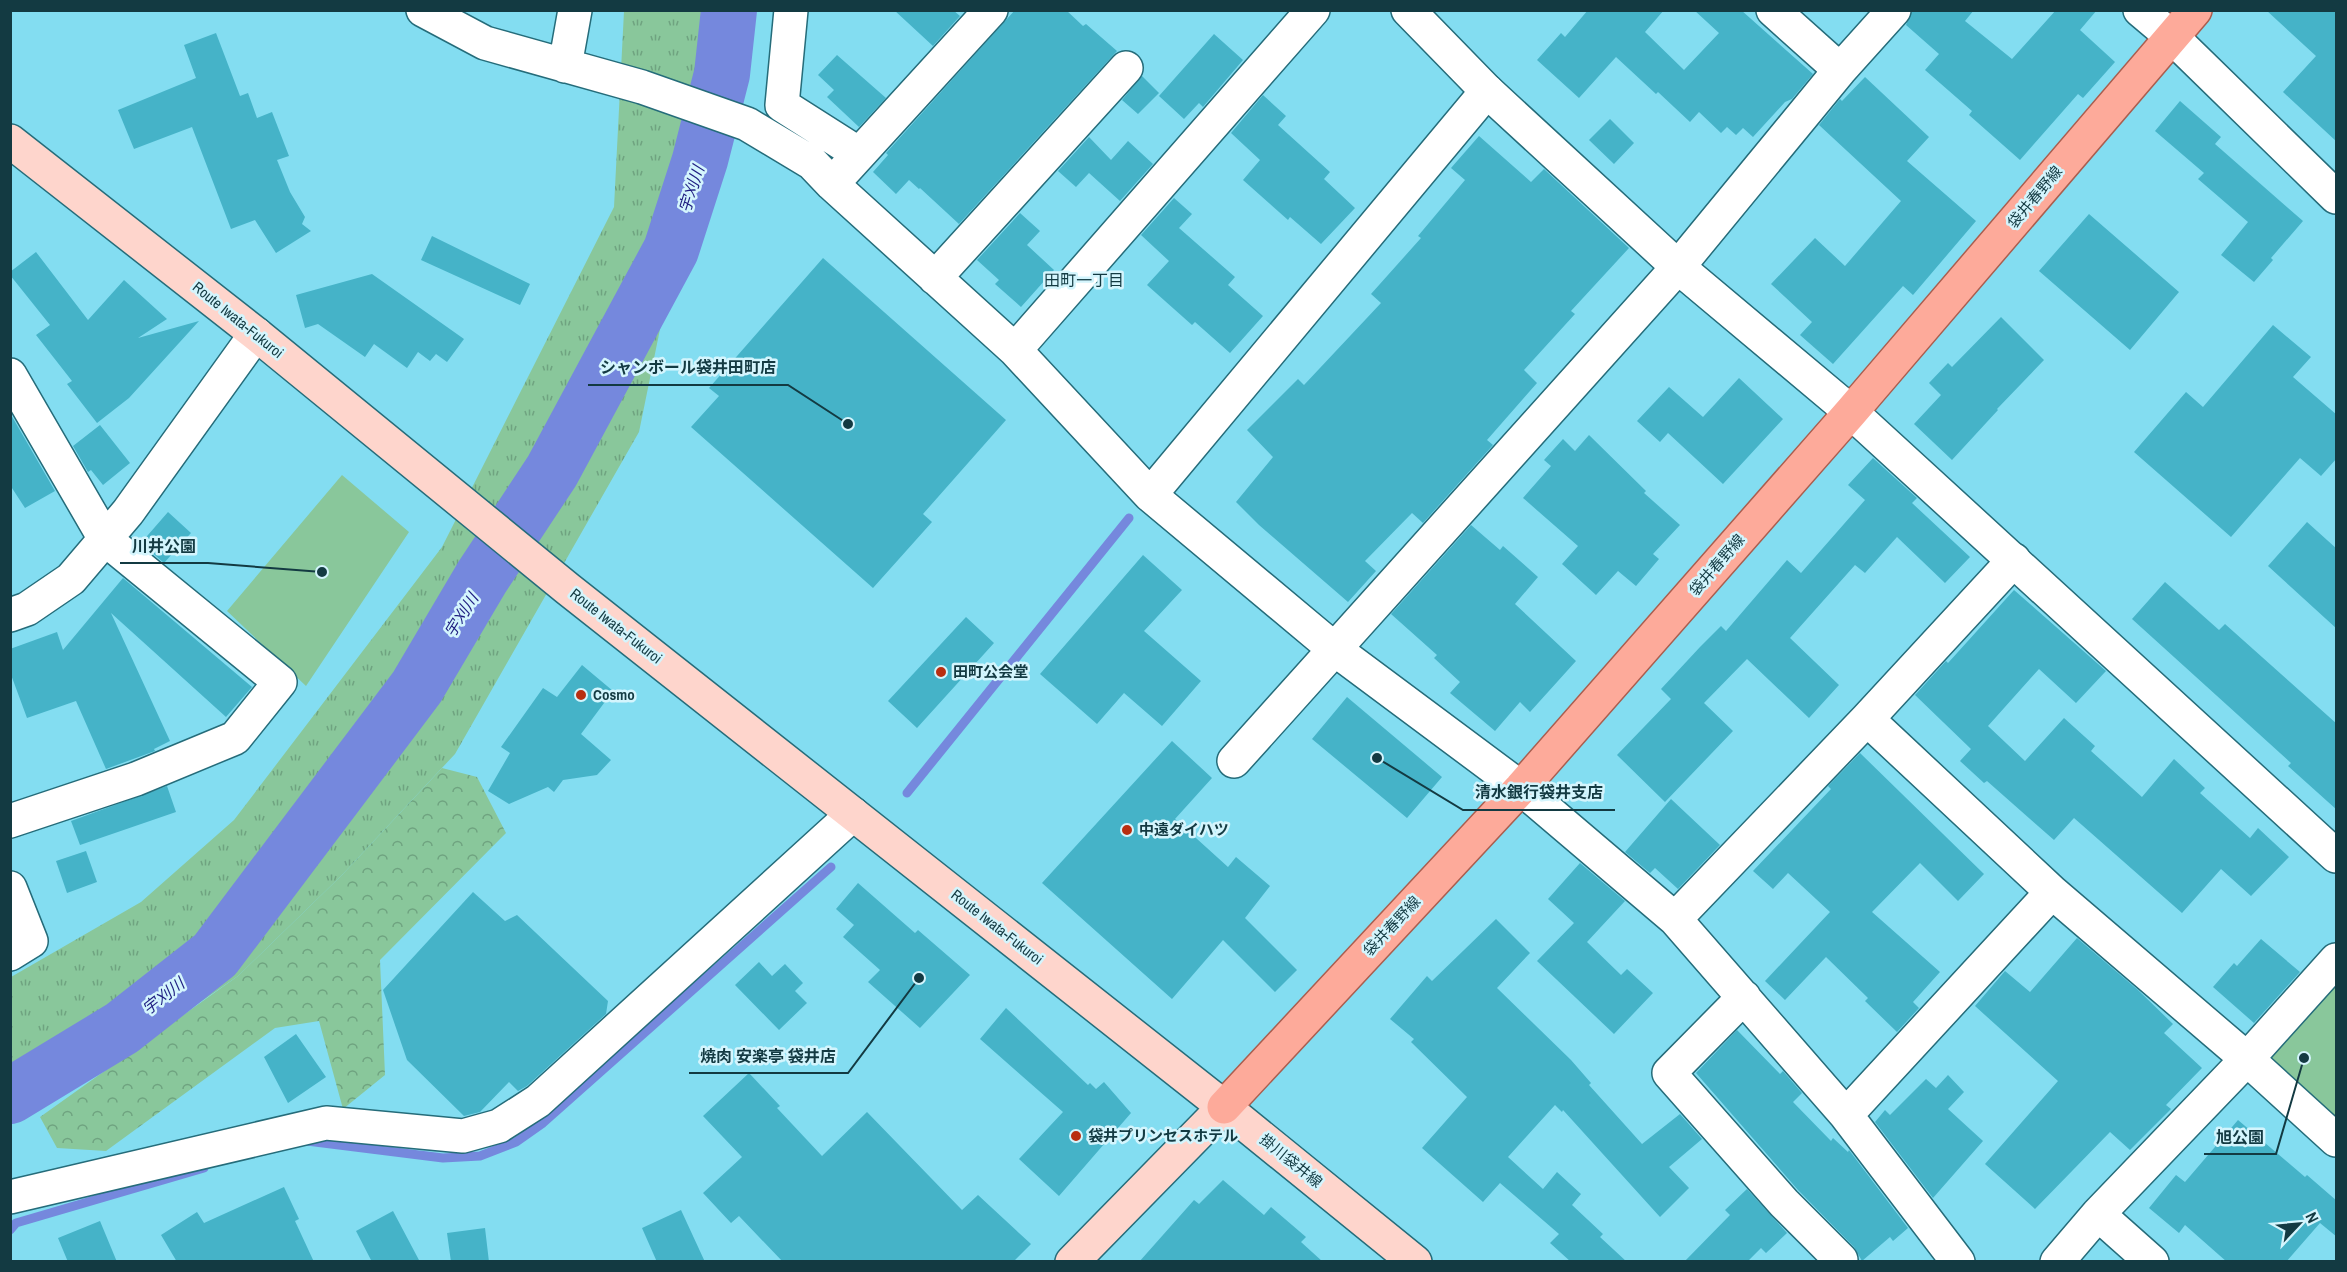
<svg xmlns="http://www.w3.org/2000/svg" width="2347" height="1272" font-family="'Archivo Narrow','Noto Sans JP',sans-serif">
  <defs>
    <pattern id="grass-tufts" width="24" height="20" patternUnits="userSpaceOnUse" patternTransform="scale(1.5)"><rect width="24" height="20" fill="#89c79b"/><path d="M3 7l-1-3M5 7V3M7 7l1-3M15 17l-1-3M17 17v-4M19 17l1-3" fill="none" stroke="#6fa380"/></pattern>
    <pattern id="forest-crowns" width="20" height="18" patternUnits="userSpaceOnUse" patternTransform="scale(1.5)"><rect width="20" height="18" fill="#89c79b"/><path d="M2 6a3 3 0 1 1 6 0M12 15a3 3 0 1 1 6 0" fill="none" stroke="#6fa380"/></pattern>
  </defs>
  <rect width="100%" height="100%" fill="#83ddf1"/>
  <path fill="url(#grass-tufts)" d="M 624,11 L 725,11 L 639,432 L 455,754 L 342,875 L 238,976 L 141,1043 L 11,1124 L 11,977 L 141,902 L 234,820 L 442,547 L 614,207 Z"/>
  <path fill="url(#forest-crowns)" d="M 442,768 L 477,777 L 506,833 L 380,960 L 385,1075 L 343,1109 L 319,1021 L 275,1028 L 106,1151 L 57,1148 L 40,1117 L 238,976 L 342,875 Z"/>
  <path fill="#89c79b" d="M 342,475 L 409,532 L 306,686 L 227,611 Z
    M 2336,973 L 2336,1125 L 2271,1067 L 2271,1048 Z"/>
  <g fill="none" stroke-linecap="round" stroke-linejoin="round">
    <path stroke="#7588dd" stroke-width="9" d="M 907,793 L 1129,518
      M 307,1141 L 443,1158 L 480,1156 L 516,1142 L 543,1123 L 831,867
      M 10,1230 L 16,1223 L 204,1168"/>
    <path stroke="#7588dd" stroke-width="56" d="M 10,1096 L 122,1028 L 215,955 L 417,687 L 482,577 L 552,471 L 671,250 L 700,160 L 722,74 L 729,10"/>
  </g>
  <path fill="#45b3c8" d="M 894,10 L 953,10 L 960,16 L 933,46 Z
    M 1015,10 L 1066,10 L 1083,26 L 1086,24 L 1117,51 L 959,224 L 920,188 L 919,189 L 909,180 L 896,194 L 873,172 L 888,155 L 886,153 Z
    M 1588,10 L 1664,10 L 1645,32 L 1684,70 L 1719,33 L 1694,10 L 1741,10 L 1813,74 L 1792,99 L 1785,102 L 1753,137 L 1743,128 L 1736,135 L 1727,127 L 1721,133 L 1699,112 L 1690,122 L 1658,92 L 1656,94 L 1616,57 L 1579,98 L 1537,60 L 1561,33 L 1565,37 Z
    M 1912,10 L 1974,10 L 1965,21 L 2012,59 L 2056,10 L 2097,10 L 2080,30 L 2115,62 L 2083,98 L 2078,94 L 2020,160 L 1969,115 L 1972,111 L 1925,70 L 1939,54 L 1906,25 Z
    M 2266,10 L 2337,10 L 2337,142 L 2283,92 L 2316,56 Z
    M 216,33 L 240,96 L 248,93 L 257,118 L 272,112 L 289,156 L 277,160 L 290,192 L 305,217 L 302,224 L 311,231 L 276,253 L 255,220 L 231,229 L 192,127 L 134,149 L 118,110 L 196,78 L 184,45 Z
    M 1214,34 L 1243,60 L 1203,107 L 1199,103 L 1184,119 L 1159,96 Z
    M 837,55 L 886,98 L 859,127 L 827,97 L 834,90 L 818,75 Z
    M 1142,76 L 1159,93 L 1138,114 L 1122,100 Z
    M 1865,77 L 1929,137 L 1907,161 L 1976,221 L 1913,295 L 1903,286 L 1833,364 L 1800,335 L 1812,322 L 1771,284 L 1815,238 L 1845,266 L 1901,201 L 1819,125 L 1840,99 L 1842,101 Z
    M 1263,95 L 1286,116 L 1278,125 L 1330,172 L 1324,179 L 1355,208 L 1321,244 L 1290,217 L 1288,220 L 1243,180 L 1260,160 L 1231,133 Z
    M 2180,101 L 2221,137 L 2215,144 L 2303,221 L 2271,258 L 2273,260 L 2254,282 L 2221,255 L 2248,222 L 2198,179 L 2204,173 L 2155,131 Z
    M 1610,119 L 1634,143 L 1614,164 L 1589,140 Z
    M 1479,136 L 1531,182 L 1544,169 L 1629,248 L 1571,311 L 1575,314 L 1524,370 L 1537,383 L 1487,440 L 1493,445 L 1423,523 L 1412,513 L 1365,561 L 1376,571 L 1348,602 L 1259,525 L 1236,502 L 1273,457 L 1247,430 L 1298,379 L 1304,385 L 1381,303 L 1371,294 L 1421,238 L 1418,236 L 1465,180 L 1451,168 Z
    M 1089,137 L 1111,160 L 1128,141 L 1153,164 L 1120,201 L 1089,173 L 1076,187 L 1058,171 Z
    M 1174,198 L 1192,214 L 1179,228 L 1235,277 L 1228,285 L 1263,316 L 1230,353 L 1195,322 L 1192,325 L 1147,285 L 1169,261 L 1141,235 Z
    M 1020,213 L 1040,231 L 1027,245 L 1054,270 L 1021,307 L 995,284 L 999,280 L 977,260 Z
    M 2089,214 L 2179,292 L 2130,350 L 2039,271 Z
    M 432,236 L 530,284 L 520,305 L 421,260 Z
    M 36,252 L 88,320 L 124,280 L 167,319 L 138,338 L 199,321 L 129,398 L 97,423 L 67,384 L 72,381 L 36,335 L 50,325 L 10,275 L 10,272 Z
    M 823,258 L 1006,420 L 923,514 L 932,522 L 873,588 L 691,427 L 719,396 L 709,388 Z
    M 372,274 L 464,339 L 447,362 L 436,354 L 430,361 L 418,352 L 407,368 L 374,344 L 365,357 L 318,324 L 305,328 L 296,295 Z
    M 2001,317 L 2044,360 L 1997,409 L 1998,410 L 1952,460 L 1914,424 L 1941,395 L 1929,383 L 1948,363 L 1952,367 Z
    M 2273,325 L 2311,357 L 2293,377 L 2337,415 L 2337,458 L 2321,476 L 2300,458 L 2231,537 L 2134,452 L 2186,392 L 2203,407 Z
    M 1739,378 L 1783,419 L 1723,484 L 1668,433 L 1660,442 L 1637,421 L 1669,387 L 1703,417 Z
    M 10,413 L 55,491 L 25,508 L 10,485 Z
    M 100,425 L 130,463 L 103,485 L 91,470 L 88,472 L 73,446 Z
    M 1589,435 L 1646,491 L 1644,493 L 1680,525 L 1653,554 L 1659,559 L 1636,586 L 1618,571 L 1596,595 L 1562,564 L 1578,546 L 1523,498 L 1551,466 L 1544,460 L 1563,439 L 1575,451 Z
    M 1873,458 L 1917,498 L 1912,503 L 1970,557 L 1945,583 L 1897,537 L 1865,573 L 1855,565 L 1790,638 L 1839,685 L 1809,718 L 1747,659 L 1704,703 L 1733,731 L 1665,802 L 1617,755 L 1671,699 L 1661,689 L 1700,647 L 1721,626 L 1726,631 L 1787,560 L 1801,573 L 1865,500 L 1848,485 Z
    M 168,512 L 191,533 L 164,563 L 141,543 Z
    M 2307,522 L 2337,549 L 2337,629 L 2268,566 Z
    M 1471,525 L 1500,550 L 1503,546 L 1538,577 L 1515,604 L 1576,661 L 1530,712 L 1520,702 L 1495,731 L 1450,693 L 1460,682 L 1434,658 L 1437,655 L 1391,614 Z
    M 1143,555 L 1182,590 L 1144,631 L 1201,681 L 1162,726 L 1124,693 L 1097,724 L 1040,674 Z
    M 123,578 L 252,687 L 226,717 L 111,613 L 170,741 L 154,749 L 155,751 L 106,769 L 76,701 L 27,718 L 10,672 L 10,649 L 57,632 L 63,650 Z
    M 2165,582 L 2219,630 L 2225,624 L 2337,724 L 2337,810 L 2288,766 L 2291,763 L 2132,619 Z
    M 2014,590 L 2106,671 L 2076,703 L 2039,669 L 1988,726 L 2025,761 L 2064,718 L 2095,746 L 2091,751 L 2142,797 L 2174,759 L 2205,788 L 2200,793 L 2250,838 L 2258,828 L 2289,857 L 2251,896 L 2221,869 L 2182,913 L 2074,818 L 2054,840 L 1987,781 L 1984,783 L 1960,761 L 1971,749 L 1915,695 L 1946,661 L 1948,663 Z
    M 966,617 L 994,643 L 917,728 L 888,701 Z
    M 582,665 L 613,691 L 581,734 L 611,760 L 597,775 L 563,780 L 554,792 L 548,787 L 509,804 L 488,791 L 510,753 L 501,747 L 543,688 L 557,697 Z
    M 1347,697 L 1442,777 L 1407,818 L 1312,739 Z
    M 1172,741 L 1212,778 L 1175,819 L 1228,867 L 1236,857 L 1270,886 L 1245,918 L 1297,970 L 1275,992 L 1223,940 L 1172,999 L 1042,883 Z
    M 1860,753 L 1984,874 L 1958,901 L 1920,863 L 1872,912 L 1940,972 L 1913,1002 L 1919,1008 L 1897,1032 L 1865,1001 L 1868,998 L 1826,957 L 1785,1000 L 1765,981 L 1830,912 L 1788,873 L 1773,889 L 1753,871 L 1831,789 L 1828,786 Z
    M 167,786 L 176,812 L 80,845 L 71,821 Z
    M 1671,799 L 1720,845 L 1678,889 L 1655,868 L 1650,873 L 1625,852 Z
    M 86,851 L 97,882 L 67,893 L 56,861 Z
    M 1580,863 L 1625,901 L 1587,942 L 1621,975 L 1627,969 L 1653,993 L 1614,1034 L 1537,961 L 1574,923 L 1548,899 Z
    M 858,883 L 915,933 L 918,930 L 970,975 L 920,1028 L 868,982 L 880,970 L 843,937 L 854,925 L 836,909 Z
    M 473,892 L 505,921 L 517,915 L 608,1001 L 606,1014 L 527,1086 L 518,1091 L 509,1082 L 480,1112 L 464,1116 L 407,1060 L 383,990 Z
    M 1496,919 L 1530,953 L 1497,988 L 1571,1060 L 1591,1083 L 1589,1085 L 1642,1144 L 1680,1114 L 1702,1139 L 1669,1167 L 1689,1188 L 1660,1217 L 1563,1110 L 1562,1112 L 1555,1105 L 1508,1157 L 1543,1189 L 1557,1172 L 1581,1194 L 1572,1205 L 1603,1234 L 1600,1237 L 1627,1262 L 1571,1262 L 1550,1243 L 1559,1234 L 1500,1183 L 1483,1202 L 1422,1148 L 1467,1097 L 1411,1042 L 1414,1039 L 1390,1019 L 1427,976 L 1432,981 Z
    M 2077,938 L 2138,990 L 2173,1024 L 2164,1033 L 2202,1068 L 2166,1105 L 2171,1109 L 2130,1150 L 2110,1132 L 2035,1209 L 1985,1164 L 2058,1081 L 1975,1006 L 2005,971 L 2030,992 Z
    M 2261,939 L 2300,972 L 2254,1023 L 2213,987 L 2234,963 L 2237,966 Z
    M 759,962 L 772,976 L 785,964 L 803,983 L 795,991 L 807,1003 L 779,1030 L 735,985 Z
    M 1006,1008 L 1088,1085 L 1090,1083 L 1096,1089 L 1104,1082 L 1131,1113 L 1059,1196 L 1019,1159 L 1063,1112 L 980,1039 Z
    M 1737,1030 L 1780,1074 L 1783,1071 L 1802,1093 L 1793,1102 L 1831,1141 L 1833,1138 L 1848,1152 L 1849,1150 L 1908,1228 L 1893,1241 L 1890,1237 L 1862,1261 L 1854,1247 L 1798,1190 L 1696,1073 Z
    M 296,1034 L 326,1077 L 288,1103 L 264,1057 Z
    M 749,1073 L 780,1106 L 777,1108 L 822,1156 L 867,1112 L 962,1210 L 978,1195 L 1031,1244 L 1013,1262 L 783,1262 L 739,1216 L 731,1223 L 703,1193 L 742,1157 L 703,1116 Z
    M 1948,1075 L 1964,1092 L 1948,1109 L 1983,1141 L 1933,1198 L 1875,1122 L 1885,1110 L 1890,1115 L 1926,1079 L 1936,1088 Z
    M 2238,1120 L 2305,1177 L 2307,1175 L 2337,1201 L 2337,1237 L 2320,1223 L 2286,1262 L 2227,1262 L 2185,1225 L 2179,1233 L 2149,1208 L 2176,1175 L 2185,1182 Z
    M 1223,1180 L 1264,1215 L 1271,1207 L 1306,1237 L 1301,1242 L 1323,1262 L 1139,1262 L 1194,1200 L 1199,1204 Z
    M 284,1187 L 299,1219 L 295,1221 L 314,1262 L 177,1262 L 161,1235 L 197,1212 L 204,1223 Z
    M 1747,1189 L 1787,1233 L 1766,1253 L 1761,1248 L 1747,1262 L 1684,1262 L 1730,1215 L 1725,1210 Z
    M 681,1210 L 705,1262 L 657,1262 L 642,1228 Z
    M 393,1211 L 420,1262 L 372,1262 L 356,1231 Z
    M 100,1221 L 117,1262 L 68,1262 L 58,1238 Z
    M 485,1228 L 489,1262 L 451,1262 L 447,1233 Z"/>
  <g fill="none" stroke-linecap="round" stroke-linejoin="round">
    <defs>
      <path id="minor" d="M 423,10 L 485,43 L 642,87 L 747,124 L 812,163 L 832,184 L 1015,350 L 1150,495 L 1333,648 L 1521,788 L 1675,919 L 1846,1115 L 1958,1262
        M 791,10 L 782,105 L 859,154
        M 1773,10 L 1840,70
        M 2140,10 L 2172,37 L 2336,197
        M 565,66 L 575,10
        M 832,184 L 991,10
        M 935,278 L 1126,68
        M 1015,350 L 1313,10
        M 10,375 L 105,539 L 280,682 L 235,738 L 136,779 L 10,821
        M 1150,495 L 1487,91
        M 10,615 L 27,609 L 71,579 L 128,512 L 256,334
        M 1867,719 L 2052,892
        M 1234,761 L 1678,267 L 1840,70 L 1894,10
        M 10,888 L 31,941 L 10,954
        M 1675,919 L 1867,719 L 2014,560
        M 1744,997 L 1669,1073 L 1784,1203 L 1841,1260
        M 1846,1115 L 2052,892 L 2247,1059 L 2336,1140
        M 10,1197 L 326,1123 L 463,1136 L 499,1126 L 538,1101 L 853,814
        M 2098,1214 L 2152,1262
        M 2057,1262 L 2098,1214 L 2247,1059 L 2336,960"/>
      <path id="tertiary" d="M 1408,10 L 1487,91 L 1678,267 L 1851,412 L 2336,856"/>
      <path id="secondary" d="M 10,141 L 256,334 L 568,589 L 1224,1107 L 1415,1262
        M 1072,1262 L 1224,1107"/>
      <path id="primary" d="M 1224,1107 L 1521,788 L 1851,412 L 2195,10"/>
    </defs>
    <use href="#minor" stroke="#256c7a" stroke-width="36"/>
    <use href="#tertiary" stroke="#256c7a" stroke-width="36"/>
    <use href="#secondary" stroke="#256c7a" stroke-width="36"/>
    <use href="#primary" stroke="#aa5e4f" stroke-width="36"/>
    <use href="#minor" stroke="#fff" stroke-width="33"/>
    <use href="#tertiary" stroke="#fff" stroke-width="33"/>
    <use href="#secondary" stroke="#fed5cc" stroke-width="33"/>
    <use href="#primary" stroke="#fdaa9a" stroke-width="33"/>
  </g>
  <g fill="#b92e10" stroke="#d4f5fd" stroke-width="2">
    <circle cx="941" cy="672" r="6"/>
    <circle cx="581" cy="695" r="6"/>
    <circle cx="1127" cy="830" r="6"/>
    <circle cx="1076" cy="1136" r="6"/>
  </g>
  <g text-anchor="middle" stroke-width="5" stroke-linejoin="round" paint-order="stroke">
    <g font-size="15" fill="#133a42" stroke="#d4f5fd">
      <text transform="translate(2035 197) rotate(-50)" y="5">袋井春野線</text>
      <text transform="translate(238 320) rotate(39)" y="5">Route Iwata-Fukuroi</text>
      <text transform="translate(1717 565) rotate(-49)" y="5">袋井春野線</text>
      <text transform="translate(616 626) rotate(38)" y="5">Route Iwata-Fukuroi</text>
      <text transform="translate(1392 926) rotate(-47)" y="5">袋井春野線</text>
      <text transform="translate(997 927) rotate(38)" y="5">Route Iwata-Fukuroi</text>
      <text transform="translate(1291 1161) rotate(39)" y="5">掛川袋井線</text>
    </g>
    <g font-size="15" font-weight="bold" fill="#133a42" stroke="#d4f5fd" text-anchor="start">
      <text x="953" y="677">田町公会堂</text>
      <text x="593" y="700">Cosmo</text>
      <text x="1139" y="835">中遠ダイハツ</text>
      <text x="1088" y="1141">袋井プリンセスホテル</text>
    </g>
    <g font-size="16" font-style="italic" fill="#1e1d80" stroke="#d4f5fd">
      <text transform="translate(691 189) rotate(-72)" y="6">宇刈川</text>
      <text transform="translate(461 615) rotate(-58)" y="6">宇刈川</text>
      <text transform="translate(163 996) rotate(-38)" y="6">宇刈川</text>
    </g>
    <g font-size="16" fill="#133a42" stroke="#d4f5fd">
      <text x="1084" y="286">田町一丁目</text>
    </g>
  </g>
  <path fill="none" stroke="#133a42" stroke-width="2" d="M848 424L788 385H588M322 572L208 563H120M1377 758L1463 810H1615M919 978L848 1073H689M2304 1058L2276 1154H2204"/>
  <g fill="#133a42" stroke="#d4f5fd" stroke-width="2">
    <circle cx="848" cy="424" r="6"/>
    <circle cx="322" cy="572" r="6"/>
    <circle cx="1377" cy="758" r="6"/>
    <circle cx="919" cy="978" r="6"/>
    <circle cx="2304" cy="1058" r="6"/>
  </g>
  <g font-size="16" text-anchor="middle" font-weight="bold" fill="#133a42" stroke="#d4f5fd" stroke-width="5" stroke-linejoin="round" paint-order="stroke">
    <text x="688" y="373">シャンボール袋井田町店</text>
    <text x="164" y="552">川井公園</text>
    <text x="1539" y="798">清水銀行袋井支店</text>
    <text x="768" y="1062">焼肉 安楽亭 袋井店</text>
    <text x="2240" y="1143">旭公園</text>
  </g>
  <rect width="2347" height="1272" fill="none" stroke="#133a42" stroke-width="24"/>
  <g transform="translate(2299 1224) rotate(64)" stroke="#d4f5fd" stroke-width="4.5" paint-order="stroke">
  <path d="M0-4.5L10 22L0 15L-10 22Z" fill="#133a42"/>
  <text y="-9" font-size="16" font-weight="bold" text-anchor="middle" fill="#133a42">N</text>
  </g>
</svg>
